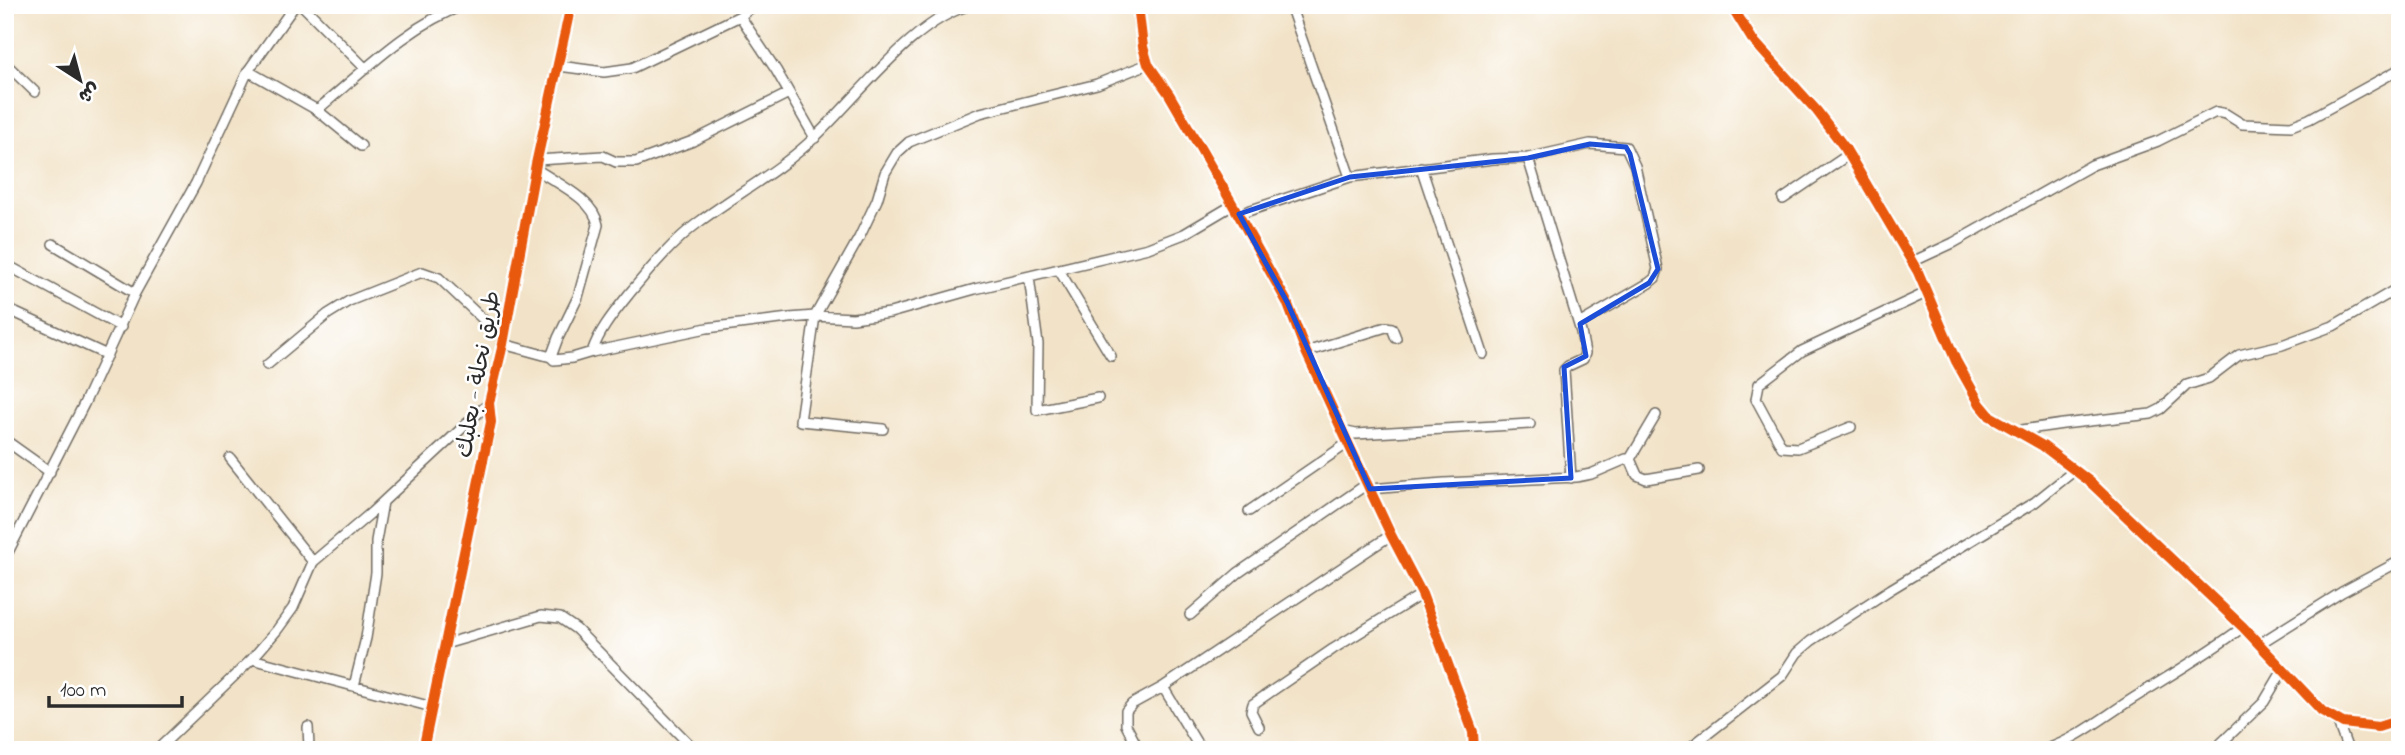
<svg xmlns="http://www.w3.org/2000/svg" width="2405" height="755" font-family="'Indie Flower','Playpen Sans Arabic',sans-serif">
  <rect width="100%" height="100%" fill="#fff"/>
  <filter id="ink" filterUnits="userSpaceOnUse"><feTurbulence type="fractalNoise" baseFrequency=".0143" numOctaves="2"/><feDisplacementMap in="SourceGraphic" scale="14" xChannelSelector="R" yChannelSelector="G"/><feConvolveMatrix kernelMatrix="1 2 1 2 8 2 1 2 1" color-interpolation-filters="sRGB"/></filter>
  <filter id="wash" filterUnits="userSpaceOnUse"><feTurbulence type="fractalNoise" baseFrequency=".00686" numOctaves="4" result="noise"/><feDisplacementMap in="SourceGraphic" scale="28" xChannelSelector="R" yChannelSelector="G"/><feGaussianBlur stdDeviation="1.57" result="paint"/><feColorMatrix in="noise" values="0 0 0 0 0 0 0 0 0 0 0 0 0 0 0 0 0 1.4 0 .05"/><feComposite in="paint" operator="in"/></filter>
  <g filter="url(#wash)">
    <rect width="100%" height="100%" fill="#f2e3c8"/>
  </g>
  <g filter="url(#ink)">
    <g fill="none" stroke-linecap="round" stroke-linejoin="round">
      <defs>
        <path id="minor" d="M 302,5 L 366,69
          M 1138,5 L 1143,47 L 1148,64 L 1169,94 L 1233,205 L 1287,302 L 1306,352 L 1348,443 L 1391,535 L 1422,594 L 1473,732 L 1474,750
          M 1290,5 L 1350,177
          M 1731,5 L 1752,39 L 1817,111 L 1845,148 L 1918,272 L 1956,361 L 1980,404 L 1990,416 L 2043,446 L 2089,481 L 2243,627 L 2322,711 L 2343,723 L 2378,727 L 2400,720
          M 740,16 L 776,70 L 815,138
          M 5,63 L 35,92
          M 559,66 L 604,72 L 632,68 L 740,16 L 755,5
          M 248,71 L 317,110 L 361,146
          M 317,110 C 362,73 408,25 464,5
          M 1528,158 L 1581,332 L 1585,353 L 1583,359 L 1568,366 L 1564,370 L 1571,478
          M 537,160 L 603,156 L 616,162 L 636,162 L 693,141 L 789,93
          M 1421,167 L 1483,354
          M 536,169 C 556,183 594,199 598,225 L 578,297 L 558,338 L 551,357
          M 1783,199 L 1848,155
          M 1239,214 L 1350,177 L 1493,159 L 1528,158 L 1590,144 L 1626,147 L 1635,166 L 1658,269 L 1655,278 L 1649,283 L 1579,324
          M 53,244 L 135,293
          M 1912,262 L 1953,243 L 2092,165 L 2158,141 L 2216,112 L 2226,114 L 2242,124 L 2291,126 L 2309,119 L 2400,69
          M 5,264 L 121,327
          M 1059,270 L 1111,356
          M 1029,277 L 1038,344 L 1037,410 L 1098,398
          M 5,308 L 107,355
          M 503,344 L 551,357 L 554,360 L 572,358 L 592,352 L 707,328 L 789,318 L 815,316 L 853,318 L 890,313 L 975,289 L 1148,248 L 1184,234 L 1233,205
          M 592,352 C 600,329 614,313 629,294 C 650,269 673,241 699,222 C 738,193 780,171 815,137 C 857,98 916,17 972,5
          M 1306,352 L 1386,327 L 1392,328 L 1396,338
          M 267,365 L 328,314 L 349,301 L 422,272 L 439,278 L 488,324 L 505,336
          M 1851,427 L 1798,448 L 1782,447 L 1756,399 L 1759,384 L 1802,351 L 1926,293
          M 883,429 L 800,421 L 815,316 L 859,238 L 877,200 L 885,173 L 897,153 L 909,142 L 980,113 L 1097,84 L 1148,64
          M 1342,431 L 1356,434 L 1530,424
          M 2015,431 L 2063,424 L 2151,414 L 2161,409 L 2187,385 L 2209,378 L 2239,355 L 2282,345 L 2333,326 L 2400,287
          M 5,440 L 50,472
          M 230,458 L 313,562
          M 1630,459 L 1656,415
          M 1370,489 L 1444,483 L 1576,477 L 1591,474 L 1626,459 L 1630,459 L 1637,475 L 1646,479 L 1699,470
          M 1249,511 L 1348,443
          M 5,558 L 84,404 L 135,293 L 196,183 L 248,71 L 295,5
          M 1190,615 L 1238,573 L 1367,484
          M 445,644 L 541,616 L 560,618 L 576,629 L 695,750
          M 2259,644 L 2342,592 L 2400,561
          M 252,659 L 432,707
          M 354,686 L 366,638 L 376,573 L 376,541 L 383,502
          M 1163,687 L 1201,750
          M 2337,720 L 2348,750
          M 308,727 L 309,747 L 314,750
          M 1259,727 L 1251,711 L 1253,704 L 1333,649 L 1422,594
          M 157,750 L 252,659 L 277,630 L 293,608 L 313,562 L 372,512 L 489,403
          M 423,750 L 491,422 L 489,403 L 503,344 L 536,164 L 571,5
          M 1139,750 L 1126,725 L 1126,711 L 1132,704 L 1163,687 L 1391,535
          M 1687,750 L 1782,676 L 1797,653 L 1811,641 L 1891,589 L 2035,502 L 2075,470
          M 2044,750 C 2075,740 2101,719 2129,701 C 2167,677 2206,655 2243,627
          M 2214,750 L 2264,702 L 2283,670"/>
      </defs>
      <use href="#minor" stroke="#716b62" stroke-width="12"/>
      <use href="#minor" stroke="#fff" stroke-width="9"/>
      <defs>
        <path id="cycleway" d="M 1138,5 L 1143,47 L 1148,64 L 1169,94 L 1233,205 L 1287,302 L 1306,352 L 1348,443 L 1391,535 L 1422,594 L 1473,732 L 1474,750
          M 1731,5 L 1752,39 L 1817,111 L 1845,148 L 1918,272 L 1956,361 L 1980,404 L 1990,416 L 2043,446 L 2089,481 L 2243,627 L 2322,711 L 2343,723 L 2378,727 L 2400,720
          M 423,750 L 491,422 L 489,403 L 503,344 L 536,164 L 571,5"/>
      </defs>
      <use href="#cycleway" stroke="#fff" stroke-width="15"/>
      <use href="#cycleway" stroke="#e8590c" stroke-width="10"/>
    </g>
  </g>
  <path fill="none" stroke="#1d4ed8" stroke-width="5" stroke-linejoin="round" d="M 1590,144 L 1626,147 L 1630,154 L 1658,269 L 1649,283 L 1580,324 L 1586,356 L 1564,367 L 1571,478 L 1370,489 L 1287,302 L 1239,214 L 1350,177 L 1528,158 Z"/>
  <g text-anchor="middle" stroke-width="5" stroke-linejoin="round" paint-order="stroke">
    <g font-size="23" fill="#2b2b2b" stroke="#fff">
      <text transform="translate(477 374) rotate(-80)" y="8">طريق نحلة - بعلبك</text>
    </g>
  </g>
  <rect width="2405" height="755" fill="none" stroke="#fff" stroke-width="28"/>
  <g transform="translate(80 80) rotate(144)" stroke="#ffffff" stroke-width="5" paint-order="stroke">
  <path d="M0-5L12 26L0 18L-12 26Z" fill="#2b2b2b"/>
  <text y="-10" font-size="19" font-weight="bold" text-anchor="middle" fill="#2b2b2b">ش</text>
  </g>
  <path d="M49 696v10h133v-10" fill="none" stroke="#2b2b2b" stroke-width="3.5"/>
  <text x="60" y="696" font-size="21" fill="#2b2b2b" stroke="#ffffff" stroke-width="5" paint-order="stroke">100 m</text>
</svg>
